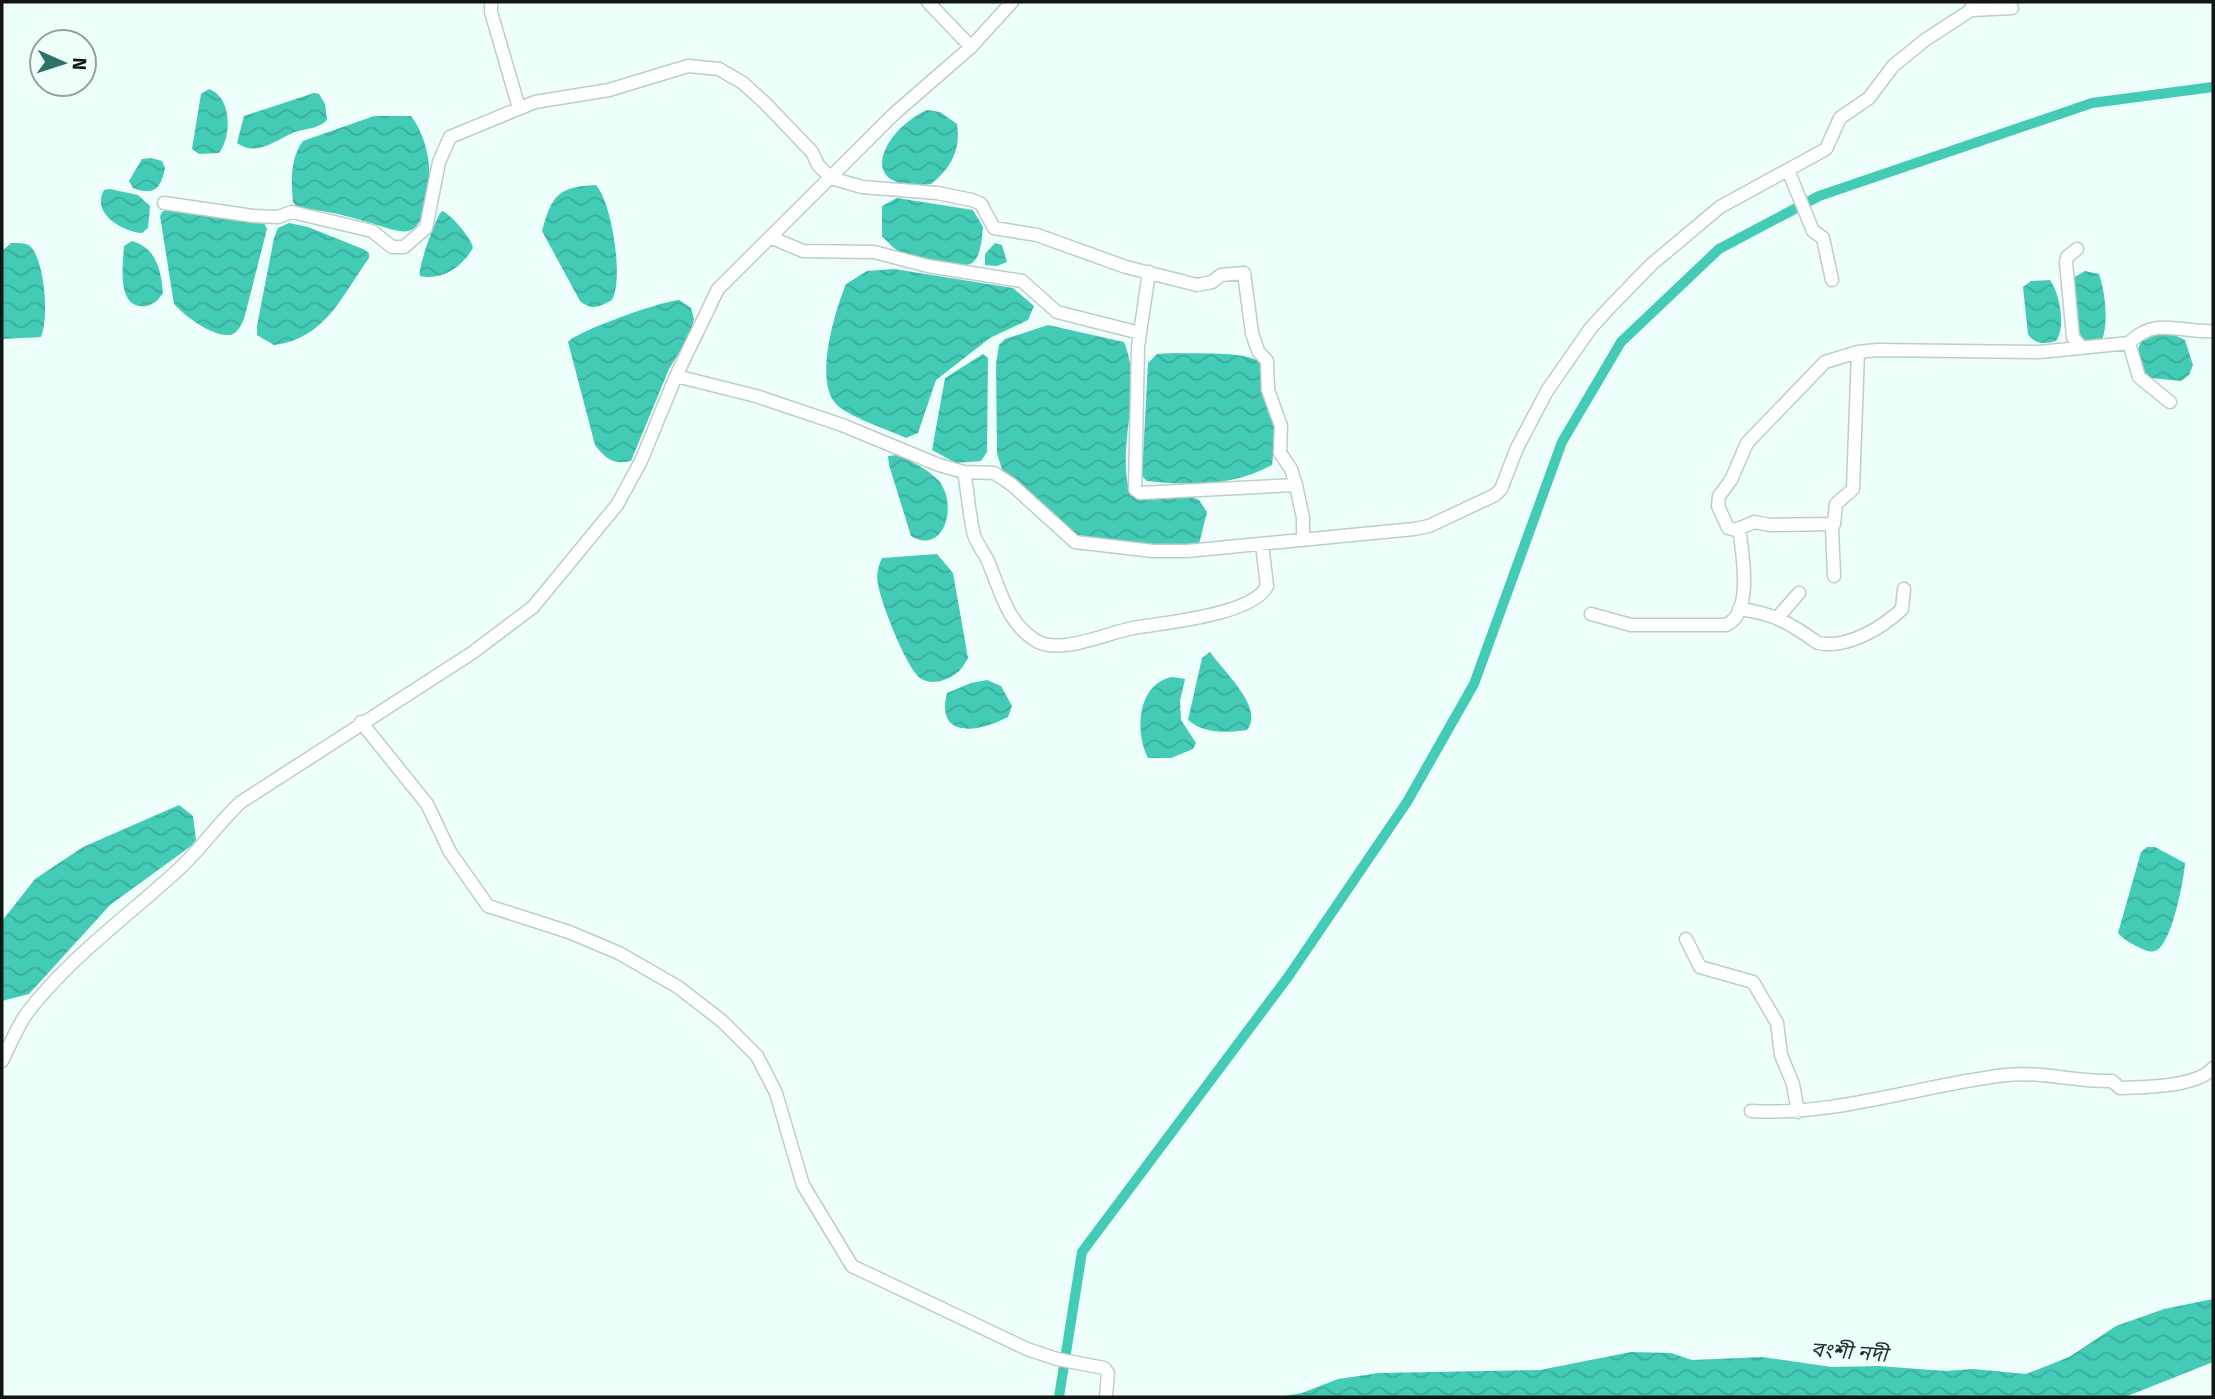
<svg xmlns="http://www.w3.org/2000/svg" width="2215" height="1399" font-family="'Fira Sans','Noto Sans Bengali',sans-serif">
  <defs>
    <pattern id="water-waves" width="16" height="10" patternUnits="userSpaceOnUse" patternTransform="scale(1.75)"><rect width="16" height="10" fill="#43cbb6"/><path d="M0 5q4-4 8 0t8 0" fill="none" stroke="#3aae9c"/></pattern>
  </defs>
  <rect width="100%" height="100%" fill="#eefefb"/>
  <path fill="url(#water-waves)" d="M 209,89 C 232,97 232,136 219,153 L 199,154 L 192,149 L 201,94 Z
    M 314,93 L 319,94 L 325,104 L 327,120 C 318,129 307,128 295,132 C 276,139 258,158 237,143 L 244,116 Z
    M 927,110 L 940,112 L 957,124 C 961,150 951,168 931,184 C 854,193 880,132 927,110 Z
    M 374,116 L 411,116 C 425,134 431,161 429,183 C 420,250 406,232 357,219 C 338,213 318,210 298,208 L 293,202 C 291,182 290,158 303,141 Z
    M 151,158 L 162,161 L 165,168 C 161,189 154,196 133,188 L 129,181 L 142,159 Z
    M 596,185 C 612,203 624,279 612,300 C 599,307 592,311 580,301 L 542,231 C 552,194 559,187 596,185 Z
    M 110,189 L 138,195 L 150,206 L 148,228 L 142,233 C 121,231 91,213 104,190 Z
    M 897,198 L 973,210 L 983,227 C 982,237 981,257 972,263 C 962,271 910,257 898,251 C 892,247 887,241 882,236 L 882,206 Z
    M 180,210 L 264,223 L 267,229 L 244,319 C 241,325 237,335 229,335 C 211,336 185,316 174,304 L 160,216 L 163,211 Z
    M 442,211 C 451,214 472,239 473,248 C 462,267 442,281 420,276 C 417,270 436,216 442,211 Z
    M 289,223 L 308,227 L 363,249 L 369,253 L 369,258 C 341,297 325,339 274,345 L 257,335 L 257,326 L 274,238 L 278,228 Z
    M 132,241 C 156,248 161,269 163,293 C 158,300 155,304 146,306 C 116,310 123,265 124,246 Z
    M 11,243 C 18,243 27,242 32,248 C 45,265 49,318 41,337 L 2,339 L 2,251 Z
    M 995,243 L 1002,245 L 1007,262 L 997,266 L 985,265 L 985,254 Z
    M 894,269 L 1013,288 L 1034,306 L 1028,320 L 990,338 L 936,380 L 918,433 L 906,438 C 887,429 851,418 837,405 C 813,382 835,311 846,284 L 867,271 Z
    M 2085,271 L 2099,274 C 2105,292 2109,322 2102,340 L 2089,341 L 2078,337 L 2071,279 Z
    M 2050,280 C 2060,294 2066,327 2056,341 C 2045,344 2035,345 2028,334 L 2023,287 L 2031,281 Z
    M 679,300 L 691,308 L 694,319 L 690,335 L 669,369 L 631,461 C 613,465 606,459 595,445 L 568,342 C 577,331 662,301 679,300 Z
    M 1048,325 L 1124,342 C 1145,393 1114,446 1131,496 L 1190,496 L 1199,500 L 1207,512 L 1199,544 L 1182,550 L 1076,538 L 1003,473 L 997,453 L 996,364 L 999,345 L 1005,339 Z
    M 2159,333 L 2170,333 L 2185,340 L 2193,365 L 2189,375 L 2181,381 L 2141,377 L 2137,351 L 2141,342 Z
    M 1175,353 C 1195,354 1245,351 1260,362 L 1263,393 L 1276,427 L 1272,465 C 1234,486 1189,486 1147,481 L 1142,476 L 1148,363 L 1157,354 Z
    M 983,354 L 988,358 L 987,452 L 981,461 L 956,463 L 932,450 L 945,378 Z
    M 896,455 C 911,461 928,469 939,481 C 958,504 945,556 911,536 L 889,465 L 888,456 Z
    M 937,554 L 953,573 L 968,658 C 962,669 957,675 946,679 C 938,683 927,683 920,678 C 906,667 881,603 878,584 C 876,576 878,566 882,558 Z
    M 1210,652 C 1223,671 1265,708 1247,730 C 1227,733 1204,734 1188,720 L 1202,658 Z
    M 1173,677 L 1185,679 L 1180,701 L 1181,720 L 1196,743 L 1193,749 L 1171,758 L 1148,758 C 1134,731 1138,682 1173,677 Z
    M 987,680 L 1001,686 L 1012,706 L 1008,717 C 980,732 935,740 947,693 L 971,683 Z
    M 179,805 L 193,816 L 196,840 L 191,846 L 110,905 L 29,994 L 2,1001 L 2,921 L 35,879 L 83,847 Z
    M 2147,847 L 2155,847 L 2185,863 C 2184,880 2172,942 2157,950 C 2149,954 2143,949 2136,946 C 2129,942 2123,939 2118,933 L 2141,852 Z
    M 2213,1299 L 2213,1362 L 2125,1397 L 1279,1397 L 1302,1393 L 1338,1379 L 1379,1373 L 1540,1370 L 1631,1352 L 1671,1353 L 1692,1360 L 1762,1357 L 1832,1367 L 1879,1366 L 1945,1371 L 1973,1369 L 2026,1374 L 2069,1357 L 2116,1326 L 2164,1309 Z"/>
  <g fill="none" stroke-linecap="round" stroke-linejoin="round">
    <path stroke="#43cbb6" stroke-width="10" d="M 1059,1397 L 1082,1252 L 1288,977 L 1407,802 L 1474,684 L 1562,442 L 1621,342 L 1719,249 L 1819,196 L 2092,103 L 2213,87"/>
    <defs>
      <path id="minor" d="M 491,2 L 491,12 L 519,108
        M 928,2 L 971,47
        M 1971,10 L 2012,8
        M 1788,170 L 1813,231 L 1823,238 L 1832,280
        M 164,203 L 253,216 L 278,217 L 292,212 L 372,231 L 392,247 L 404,247 L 426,228 L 439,162 L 450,137 L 535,102 L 609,90 L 688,66 L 719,69 L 743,83 L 765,103 L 812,152 L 818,165 L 831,178 L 862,187 L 937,193 L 972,200 L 981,204 L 994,228 L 1037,235 L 1126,267 L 1197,285 L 1212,282 L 1221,275 L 1244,273 L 1252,333 L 1258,351 L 1267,361 L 1268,390 L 1281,426 L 1280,453 L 1291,469 L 1296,485 L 1303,518 L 1303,539
        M 772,238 L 803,251 L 874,252 L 928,266 L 1022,281 L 1057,312 L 1140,333
        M 2077,249 L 2067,257 L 2066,263 L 2073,337 L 2082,348
        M 1149,272 L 1138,347 L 1135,489 L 1140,493 L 1296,485
        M 2129,343 L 2139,377 L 2170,402
        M 1858,352 L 1853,489 L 1836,504 L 1834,524 L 1770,525 L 1754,522 L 1736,530 L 1728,528 L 1718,506 L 1719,496 L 1731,480 L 1747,443 L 1825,362 L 1858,352 L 1877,350 L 2039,352 L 2129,343 C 2156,316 2180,333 2213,331
        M 676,376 L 756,396 L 842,425 L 939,465 L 964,472 L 994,473 L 1011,484 L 1075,542 L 1153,551 L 1187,551 L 1414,529 L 1429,526 L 1495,495 L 1501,489 L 1517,448 L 1547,391 L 1590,329 L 1610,307 L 1652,264 L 1720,207 L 1826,149 L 1840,118 L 1869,98 L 1893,66 L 1925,40 L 1971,10 L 1973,2
        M 964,472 C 968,493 969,515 974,535 C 977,544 983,551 987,559 C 1000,588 1006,622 1035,640 C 1058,656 1107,633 1133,628 C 1163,623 1253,615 1267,586 L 1262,544
        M 1832,526 L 1834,576
        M 1739,609 C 1774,613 1791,624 1818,643 C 1847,649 1882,628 1902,609 L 1904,589
        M 1591,614 L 1631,625 L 1726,625 C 1754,613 1742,551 1739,528
        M 1778,617 L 1799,593
        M 361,722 L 427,804 L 450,852 L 488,906 L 569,932 L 619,953 L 678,987 L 722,1021 L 757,1056 L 776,1093 L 803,1185 L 852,1266 L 1027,1349 L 1057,1359 L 1104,1368 L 1108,1373 L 1106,1397
        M 1686,939 L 1700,967 L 1753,982 L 1777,1023 L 1781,1055 L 1793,1084 L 1798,1112
        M 2,1061 C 10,1045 17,1027 27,1013 C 70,957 128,916 179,869 C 202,848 218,823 241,802 L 472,653 L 533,607 L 617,505 L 641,461 L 676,376 L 718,289 L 895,113 L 971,47 L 1012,2
        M 1751,1111 C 1838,1116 1920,1085 2006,1075 C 2042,1071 2076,1082 2112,1081 L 2120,1088 C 2145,1087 2197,1087 2213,1068"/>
    </defs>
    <use href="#minor" stroke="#becdc9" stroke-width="15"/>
    <use href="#minor" stroke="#fff" stroke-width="12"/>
  </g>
  <g text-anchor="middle" stroke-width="5" stroke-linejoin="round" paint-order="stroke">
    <g font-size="21" font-style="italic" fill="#1b322e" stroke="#eefefb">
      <text transform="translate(1849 1352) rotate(4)" y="7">বংশী নদী</text>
    </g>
  </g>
  <rect width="2215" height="1399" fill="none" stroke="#111615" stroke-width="7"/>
  <g transform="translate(63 63) rotate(93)"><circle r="33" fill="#eefefb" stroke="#96a19f" stroke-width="2"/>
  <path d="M0-5L12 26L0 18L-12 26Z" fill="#2d7367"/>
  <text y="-10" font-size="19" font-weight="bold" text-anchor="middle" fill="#111615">N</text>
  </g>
</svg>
